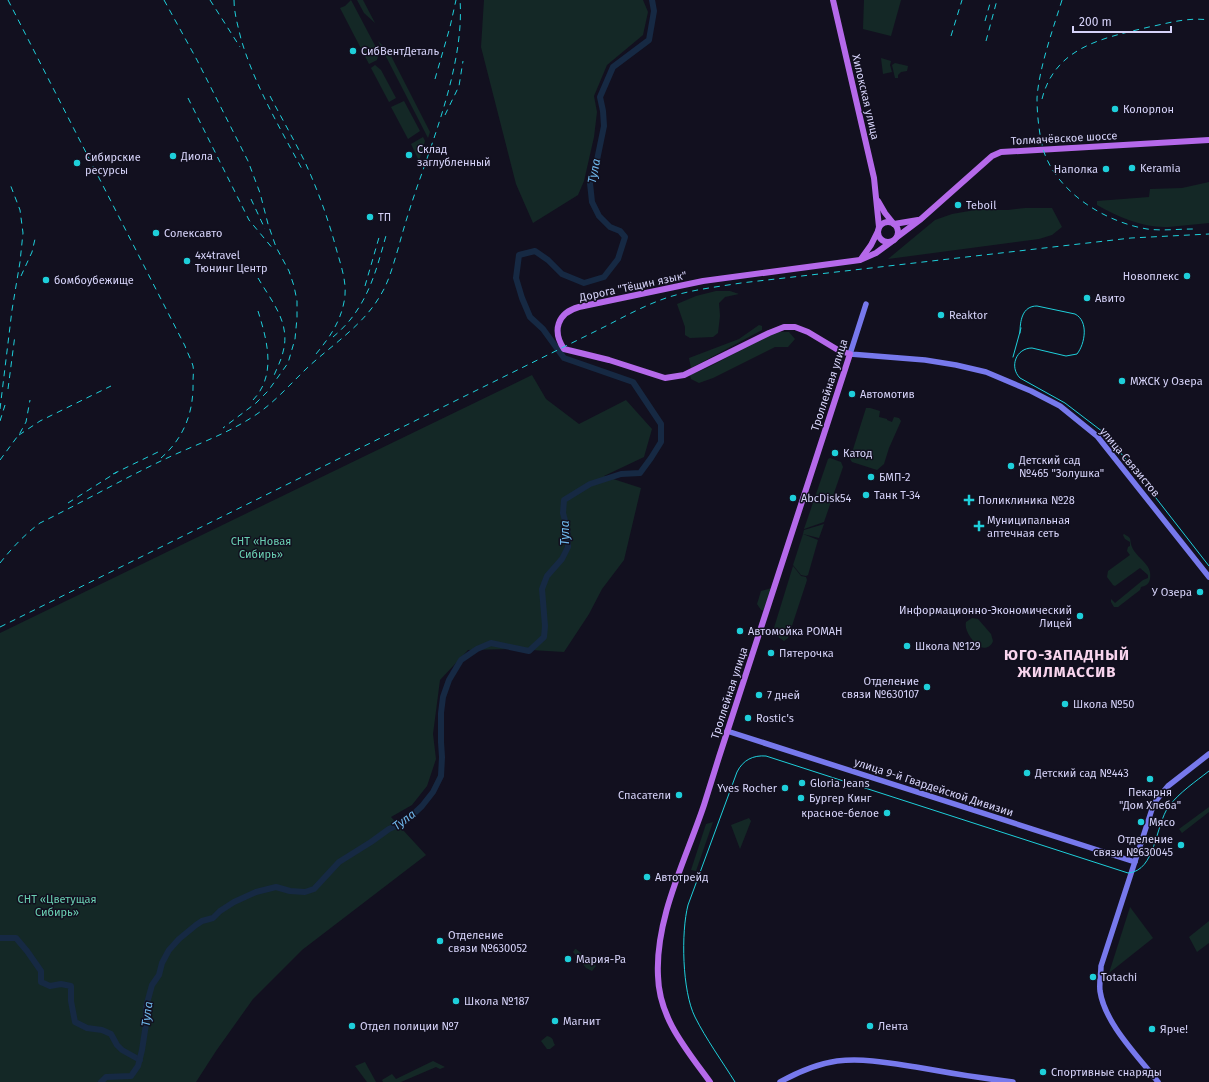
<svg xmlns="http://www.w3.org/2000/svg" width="1209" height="1082" font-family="'Fira Sans',sans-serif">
  <rect width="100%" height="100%" fill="#12101f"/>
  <g fill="#142826">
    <path d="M351,0l28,53 -2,7 -8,4 -29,-56 5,-2z"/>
    <path d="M357,0h6l12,23 -11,-10z"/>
    <path d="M484,0h159l5,12 -5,23 -36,30 -13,31 3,16 -3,25 -10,44 -6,14 -45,28 -17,-39 -35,-137z"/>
    <path d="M864,0h37l-10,36 -28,-7z"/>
    <path d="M378,41l11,11 41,80 -2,6z"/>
    <path d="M881,58l10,3 -1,4 2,7 -9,2z"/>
    <path d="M895,63l13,3 -1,5 -6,1 -3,3v3h-3l-3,-13z"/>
    <path d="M375,65l6,5 15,28 -7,4 -18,-34z"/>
    <path d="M404,101l16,30 -12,8 -17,-32z"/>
    <path d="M423,137l2,4 -6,20 -8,-17z"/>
    <path d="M1209,182v41c-13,1 -27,3 -41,4 -25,1 -50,-10 -71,-22v-4l52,-4 1,-8 32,-1z"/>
    <path d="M1025,208h27l10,19 -10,8 -13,4 -151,20 47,-39 17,-6 23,-4h33z"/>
    <path d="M716,291h14l9,3 -14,3 -6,6 1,13 -2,17 -5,4 -23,1 -5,-3v-8l-8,-23 19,-8z"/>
    <path d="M759,325l3,1v4l-71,38 -2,-10 50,-19z"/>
    <path d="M775,332h14l6,7 -7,8h-13l-62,31 -14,5 -8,-4 -1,-4 17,-7z"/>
    <path d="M532,375l14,24 33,25 47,-24 26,29 -8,28 -40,19 37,12 -17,72 -22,29 -13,25 -25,38 -49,-3 -47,1 -28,30 -7,54 3,25 -9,27 -15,19 -21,12 35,38 -124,95 -49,49 -37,52 -20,31h-196v-449z"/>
    <path d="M866,408h4l10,3 -1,6 8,2v1l5,2 2,-5 5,1 2,3 -12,27 -5,16 -7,6 -25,-8 -2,-3z"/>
    <path d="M830,458l11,4 2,5 -19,55 -20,7 24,-70z"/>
    <path d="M824,524l-5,14 -16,-4 1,-4z"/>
    <path d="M803,534l15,6 -10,35 -2,1 -5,-1 -8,-10z"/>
    <path d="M1124,534c9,5 5,5 8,13 5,12 21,17 18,32 -1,5 -4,7 -9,8l-1,3 -22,17h-4l-3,-5v-3l4,4 28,-23 5,-2v-3l-8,-7 -25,18 -2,-1 -6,-8 1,-6 22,-16 -3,-4 1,-4 2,-1v-4l-5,-3 -2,-4z"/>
    <path d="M793,566l8,10 5,1 1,3 -19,58 -4,3 -10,-7 -1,-3z"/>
    <path d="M772,588l-8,22h-3l-4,-6 4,-13z"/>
    <path d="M972,618l6,1 13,15 2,7c-2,6 -7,8 -13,6 -7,-5 -16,-16 -14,-25z"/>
    <path d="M1209,807v5l-27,21 -3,-4z"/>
    <path d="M749,818l2,3 -11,28 -9,-24z"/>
    <path d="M713,822l-17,49 -5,-1 15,-46z"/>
    <path d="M1130,907l23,31 -44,35z"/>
    <path d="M1209,921v22l-12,9 -8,-15z"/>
    <path d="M575,949h1l20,17 -4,5 -6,-3 -13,-16z"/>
    <path d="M547,1036c8,2 5,5 8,9l-5,4h-3l-6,-8z"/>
    <path d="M433,1061l12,6 -5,2 -4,-2 -35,15h-18l-1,-2 10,-6 4,5z"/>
    <path d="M365,1062l11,20h-9l-12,-16z"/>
  </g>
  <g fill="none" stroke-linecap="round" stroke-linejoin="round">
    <g stroke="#162943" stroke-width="6">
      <path d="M0,938h16l11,13 14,20v11l9,4 11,-2 10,2v15l4,21 12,6 15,2 9,4 6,11 5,5 18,10"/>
      <path d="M101,1082l5,-5 25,-1 7,-10 4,-16 4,-26v-17l6,-22 7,-10 3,-12 7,-13 10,-11 17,-14 6,-4 11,-3 7,-7 14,-9 22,-10 20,-5 14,4 15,1 9,-3 25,-27 32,-20 18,-13 16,-7 17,-16 11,-14 8,-16 1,-19 -1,-15v-29l2,-16 6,-17 12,-20 16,-11 14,-6 38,8 15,-14 1,-11 -3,-37 5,-13 15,-17 6,-12 -1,-19 -4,-15 1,-13 26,-16 31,-10 19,-1 11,-15 10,-16v-18l-28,-42 -69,-24 -21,-29 -13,-12 -8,-19 -6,-20 3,-23 16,-4 13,9 14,14 22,9 20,-6 14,-18 7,-22 -5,-6 -10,-4 -11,-11 -7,-14 -2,-19 7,-23 7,-34 -1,-15 -3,-14 13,-30 36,-27 5,-29 -2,-11"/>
    </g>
    <g stroke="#7779ec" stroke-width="5.5">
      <path d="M866,304l-16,50 75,6 31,5 30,7 45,19 29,15 37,30 112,141"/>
      <path d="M727,731l408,131"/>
      <path d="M780,1082c18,-10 36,-18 57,-21 27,-3 53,2 79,6 32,6 64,11 97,15"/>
      <path d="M1158,1082c-20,-26 -53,-58 -58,-91 -1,-8 1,-17 1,-25l53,-163 14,-17 41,-32"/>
    </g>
    <g stroke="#b569ea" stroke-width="6">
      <path d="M833,0l41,178 5,49"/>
      <path d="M878,201l7,12 8,10"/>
      <circle cx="888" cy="232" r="10"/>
      <path d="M894,224l24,-4"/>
      <path d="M897,237l24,-18 71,-63 9,-4 208,-12"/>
      <path d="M861,259l10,-14 7,-14"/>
      <path d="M710,1082c-24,-33 -51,-64 -52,-106 -3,-58 28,-117 46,-171 5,-16 10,-32 15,-48 43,-135 87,-269 131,-403l-12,-4 -30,-18 -13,-5h-11l-15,6 -85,42 -19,3 -56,-18 -45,-11c-12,-18 -7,-36 15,-42l124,-26 157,-21 16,-7 15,-11"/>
    </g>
    <g stroke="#1ecfda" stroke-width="1">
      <path d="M1020,333c0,-12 2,-27 17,-27l38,8c14,7 10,30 2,40l-11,2 -34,-8c-16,0 -23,19 -12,30l45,25 38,29 21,25 85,109"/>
      <path d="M1013,357l8,-29"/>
      <path d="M735,1082c-13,-21 -29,-43 -40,-65 -13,-26 -14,-85 -7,-112l49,-133c6,-12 16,-17 29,-16l362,117c28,-2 27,-48 41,-67 11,-14 26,-24 40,-35"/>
    </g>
    <g stroke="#1ecfda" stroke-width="1" stroke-dasharray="6 5" stroke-linecap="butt">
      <path d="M8,0l177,346c2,6 6,13 8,20 1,5 0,10 0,15 1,31 -9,57 -32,77"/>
      <path d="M164,0l33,60 51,101 12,32 8,31 8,23 13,24 5,15 3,15v17l-2,21 -7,24 -20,28 -12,12 -33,25"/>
      <path d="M210,0l30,47"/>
      <path d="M234,0c0,13 4,26 7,39 14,47 39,89 62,132"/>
      <path d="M1062,0c-9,29 -23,68 -25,98 0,16 2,35 6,51 13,43 62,73 104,80 15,2 31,0 46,0"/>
      <path d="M985,21l6,-21"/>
      <path d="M951,36l11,-36"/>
      <path d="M986,41l11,-41"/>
      <path d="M435,79l15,-52 6,-27"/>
      <path d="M270,96c11,21 23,42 34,64 13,28 24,58 32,88 5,18 12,36 8,54 -4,21 -15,36 -28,52"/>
      <path d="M188,98l61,122 25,30"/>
      <path d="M1042,99c13,-52 61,-61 107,-72 20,-4 39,-10 60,-7"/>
      <path d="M445,115l14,-29 4,-25"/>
      <path d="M251,199l14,30"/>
      <path d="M21,276l11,-24 3,-13"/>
      <path d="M258,278c14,24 33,45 25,74 -2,9 -7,18 -10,26"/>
      <path d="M365,286l15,-52"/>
      <path d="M333,337c6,-5 12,-11 17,-17 21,-26 28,-56 37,-88"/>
      <path d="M8,389l7,-54"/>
      <path d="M253,400c24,-25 14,-60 5,-89"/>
      <path d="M0,409l12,-99 8,-48 3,-29 -3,-23 -10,-26"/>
      <path d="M0,421l5,-16"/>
      <path d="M19,435l21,-14 71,-35"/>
      <path d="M0,460l20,-27 6,-11 4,-22"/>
      <path d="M113,474l45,-22"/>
      <path d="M68,503l49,-31"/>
      <path d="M0,563c12,-15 24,-28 40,-40 41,-20 81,-43 123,-63 31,-15 65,-26 94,-46 22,-15 39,-37 59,-54 22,-19 49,-38 64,-64 9,-14 13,-31 18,-47 7,-26 15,-51 24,-76 18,-52 42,-118 38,-173"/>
      <path d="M0,627l608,-302c19,-10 38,-20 58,-27 24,-8 50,-11 75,-15l390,-45 78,-4"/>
    </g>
  </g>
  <g fill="#1ecfda" stroke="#12101f" stroke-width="1.5">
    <circle cx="353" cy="51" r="4"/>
    <circle cx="1115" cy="109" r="4"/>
    <circle cx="409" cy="155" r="4"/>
    <circle cx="173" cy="156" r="4"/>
    <circle cx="77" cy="163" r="4"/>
    <circle cx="1132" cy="168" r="4"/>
    <circle cx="1106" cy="169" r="4"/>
    <circle cx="958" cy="205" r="4"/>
    <circle cx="370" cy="217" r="4"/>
    <circle cx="156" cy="233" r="4"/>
    <circle cx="187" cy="261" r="4"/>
    <circle cx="1187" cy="276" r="4"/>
    <circle cx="46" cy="280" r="4"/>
    <circle cx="1087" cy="298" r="4"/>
    <circle cx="941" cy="315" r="4"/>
    <circle cx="1122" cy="381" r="4"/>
    <circle cx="852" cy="394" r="4"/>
    <circle cx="835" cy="453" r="4"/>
    <circle cx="1011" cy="466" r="4"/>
    <circle cx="871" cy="477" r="4"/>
    <circle cx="866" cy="495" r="4"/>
    <circle cx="793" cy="498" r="4"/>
    <path d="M967 494h4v4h4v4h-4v4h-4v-4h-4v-4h4z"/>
    <path d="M977 520h4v4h4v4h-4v4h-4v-4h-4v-4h4z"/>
    <circle cx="1200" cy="592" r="4"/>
    <circle cx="1080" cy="616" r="4"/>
    <circle cx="740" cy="631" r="4"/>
    <circle cx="907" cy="646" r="4"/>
    <circle cx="771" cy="653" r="4"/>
    <circle cx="927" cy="687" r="4"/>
    <circle cx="759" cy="695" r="4"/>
    <circle cx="1065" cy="704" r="4"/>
    <circle cx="748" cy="718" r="4"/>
    <circle cx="1027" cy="773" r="4"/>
    <circle cx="1150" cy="779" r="4"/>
    <circle cx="802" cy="783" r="4"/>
    <circle cx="785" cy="788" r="4"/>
    <circle cx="679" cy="795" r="4"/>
    <circle cx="801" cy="798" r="4"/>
    <circle cx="887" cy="813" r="4"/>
    <circle cx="1141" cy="822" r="4"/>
    <circle cx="1181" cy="845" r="4"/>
    <circle cx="647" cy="877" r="4"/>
    <circle cx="440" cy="941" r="4"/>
    <circle cx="568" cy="959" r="4"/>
    <circle cx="1093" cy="977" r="4"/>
    <circle cx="456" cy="1001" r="4"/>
    <circle cx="555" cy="1021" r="4"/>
    <circle cx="352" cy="1026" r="4"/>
    <circle cx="870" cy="1026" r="4"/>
    <circle cx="1152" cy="1029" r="4"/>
    <circle cx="1043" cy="1072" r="4"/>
  </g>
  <g text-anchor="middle" stroke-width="3" stroke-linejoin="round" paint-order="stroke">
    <g font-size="11" fill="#d6d3f9" stroke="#12101f" text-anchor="start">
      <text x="361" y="55">СибВентДеталь</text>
      <text x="1123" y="113">Колорлон</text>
      <text x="417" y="153">Склад<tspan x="417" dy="13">заглубленный</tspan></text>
      <text x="181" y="160">Диола</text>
      <text x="85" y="161">Сибирские<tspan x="85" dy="13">ресурсы</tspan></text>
      <text x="1140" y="172">Keramia</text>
      <text x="1098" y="173" text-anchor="end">Наполка</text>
      <text x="966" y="209">Teboil</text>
      <text x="378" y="221">ТП</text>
      <text x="164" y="237">Солексавто</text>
      <text x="195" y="259">4x4travel<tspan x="195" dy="13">Тюнинг Центр</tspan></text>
      <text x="1179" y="280" text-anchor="end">Новоплекс</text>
      <text x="54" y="284">бомбоубежище</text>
      <text x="1095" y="302">Авито</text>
      <text x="949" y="319">Reaktor</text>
      <text x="1130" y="385">МЖСК у Озера</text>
      <text x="860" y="398">Автомотив</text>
      <text x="843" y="457">Катод</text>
      <text x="1019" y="464">Детский сад<tspan x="1019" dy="13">№465 "Золушка"</tspan></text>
      <text x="879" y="481">БМП-2</text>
      <text x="874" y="499">Танк Т-34</text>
      <text x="801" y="502">AbcDisk54</text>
      <text x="978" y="504">Поликлиника №28</text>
      <text x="987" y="524">Муниципальная<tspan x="987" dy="13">аптечная сеть</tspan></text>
      <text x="1192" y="596" text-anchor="end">У Озера</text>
      <text x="1072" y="614" text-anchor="end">Информационно-Экономический<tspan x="1072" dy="13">Лицей</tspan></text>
      <text x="748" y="635">Автомойка РОМАН</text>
      <text x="915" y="650">Школа №129</text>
      <text x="779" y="657">Пятерочка</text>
      <text x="919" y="685" text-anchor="end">Отделение<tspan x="919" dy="13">связи №630107</tspan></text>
      <text x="767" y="699">7 дней</text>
      <text x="1073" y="708">Школа №50</text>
      <text x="756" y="722">Rostic's</text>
      <text x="1035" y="777">Детский сад №443</text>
      <text x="810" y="787">Gloria Jeans</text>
      <text x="777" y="792" text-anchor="end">Yves Rocher</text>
      <text x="1150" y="796" text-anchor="middle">Пекарня<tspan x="1150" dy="13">"Дом Хлеба"</tspan></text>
      <text x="671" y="799" text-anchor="end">Спасатели</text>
      <text x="809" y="802">Бургер Кинг</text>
      <text x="879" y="817" text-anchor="end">красное-белое</text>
      <text x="1149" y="826">Мясо</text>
      <text x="1173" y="843" text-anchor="end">Отделение<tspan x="1173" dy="13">связи №630045</tspan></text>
      <text x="655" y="881">Автотрейд</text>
      <text x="448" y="939">Отделение<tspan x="448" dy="13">связи №630052</tspan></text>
      <text x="576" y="963">Мария-Ра</text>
      <text x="1101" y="981">Totachi</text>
      <text x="464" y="1005">Школа №187</text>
      <text x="563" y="1025">Магнит</text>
      <text x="360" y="1030">Отдел полиции №7</text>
      <text x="878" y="1030">Лента</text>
      <text x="1160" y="1033">Ярче!</text>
      <text x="1051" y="1076">Спортивные снаряды</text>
    </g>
    <g font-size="11" fill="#d6d3f9" stroke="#12101f">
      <text transform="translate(866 97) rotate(77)" y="4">Хилокская улица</text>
      <text transform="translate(1064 138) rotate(-3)" y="4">Толмачёвское шоссе</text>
      <text transform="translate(633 286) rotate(-12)" y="4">Дорога "Тёщин язык"</text>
      <text transform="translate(829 385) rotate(-72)" y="4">Троллейная улица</text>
      <text transform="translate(1130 462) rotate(50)" y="4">улица Связистов</text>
      <text transform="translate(729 693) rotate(-72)" y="4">Троллейная улица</text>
      <text transform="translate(934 787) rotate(18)" y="4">улица 9-й Гвардейской Дивизии</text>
    </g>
    <g font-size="11" fill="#6acfb2" stroke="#12101f">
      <text x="261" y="545">СНТ «Новая<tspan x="261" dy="13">Сибирь»</tspan></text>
      <text x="57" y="903">СНТ «Цветущая<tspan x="57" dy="13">Сибирь»</tspan></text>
    </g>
    <g font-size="12" font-style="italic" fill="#6fb7eb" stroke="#12101f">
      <text transform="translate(594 171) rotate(-79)" y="4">Тула</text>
      <text transform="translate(565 533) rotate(-90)" y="4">Тула</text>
      <text transform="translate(404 820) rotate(-37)" y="4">Тула</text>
      <text transform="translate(147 1014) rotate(-83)" y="4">Тула</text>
    </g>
    <g font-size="15" font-weight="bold" letter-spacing="1" fill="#f9d5ee" stroke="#12101f">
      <text x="1067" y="660">ЮГО-ЗАПАДНЫЙ<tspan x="1067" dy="17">ЖИЛМАССИВ</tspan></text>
    </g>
  </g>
  <path d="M1073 26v6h98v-6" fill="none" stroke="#d6d3f9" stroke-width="2"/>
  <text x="1079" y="26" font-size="12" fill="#d6d3f9" stroke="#12101f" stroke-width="3" paint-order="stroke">200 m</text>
</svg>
